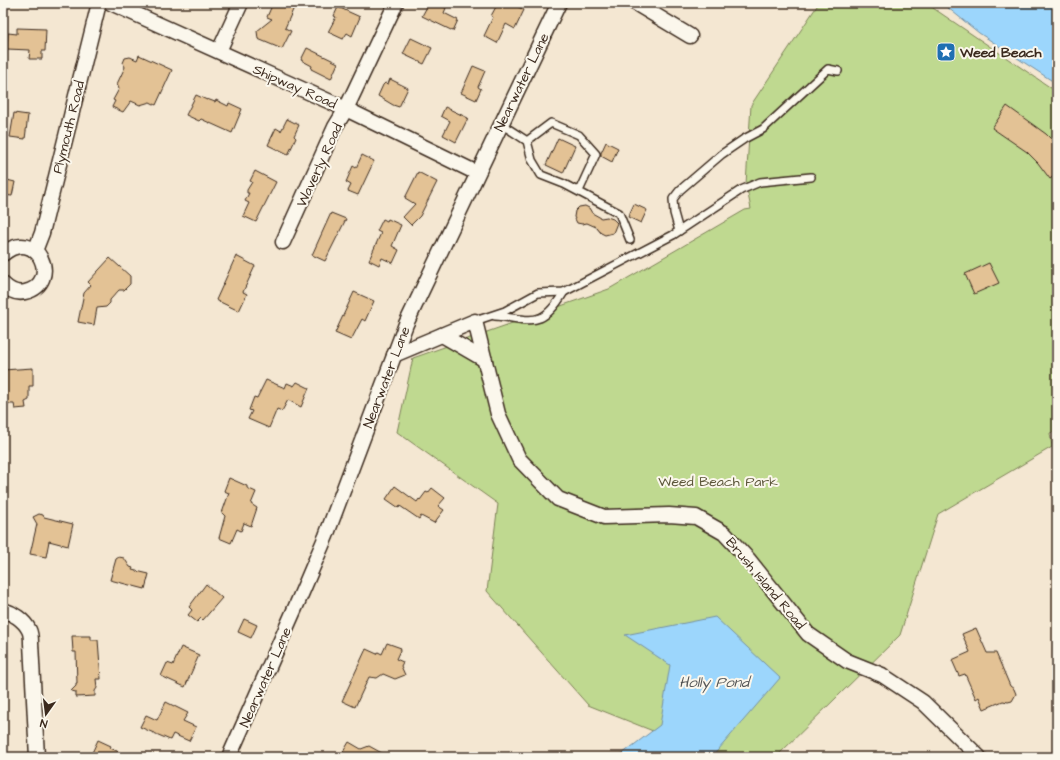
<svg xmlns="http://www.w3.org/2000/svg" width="1060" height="760" font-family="'Architects Daughter',sans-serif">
  <rect width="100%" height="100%" fill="#f4e7d2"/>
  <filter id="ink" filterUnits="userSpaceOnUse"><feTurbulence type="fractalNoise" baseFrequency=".025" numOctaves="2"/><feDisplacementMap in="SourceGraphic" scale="8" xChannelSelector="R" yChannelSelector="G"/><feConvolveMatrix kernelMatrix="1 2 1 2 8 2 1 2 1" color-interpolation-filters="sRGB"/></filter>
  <g filter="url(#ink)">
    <path fill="#bfd990" stroke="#7d8257" d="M819,3h109l5,5 124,84v339l-7,2 2,14 -114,67 -38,121 -124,122h-58l-130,-52 -101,-114 11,-87 -101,-72 16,-74 196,-69 136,-79 6,-1 -5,-25 5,-79z"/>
    <g fill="#9cd6fc" stroke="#7591a3">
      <path d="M942,3h115v81l-78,-51z"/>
      <path d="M715,617l65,61 -68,79h-94l42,-32 10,-60 -45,-30z"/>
    </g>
    <g fill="#e3c295" stroke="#3b2a1e">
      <path d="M273,3h23l-11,25 6,3 -9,18 -24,-10 -1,-8 15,-12 -5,-2z"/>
      <path d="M429,3h7l10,5 -2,5 14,7 -5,11 -31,-15z"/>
      <path d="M498,3h13l13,7 -9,19 -9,-5 -9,19 -13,-7 9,-19 -2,-1z"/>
      <path d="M338,7l22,10 -8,19 -5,-3 -4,6 -15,-7 8,-15 -2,-1z"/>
      <path d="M17,28l29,1 -1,22h-3v8h-13l1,-9 -23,-1 1,-16 9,1z"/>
      <path d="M411,38l21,10 -8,16 -21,-10z"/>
      <path d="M307,48l31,15 -7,16 -20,-10 1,-3 -11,-6z"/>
      <path d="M139,55l33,15 -16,35 -6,-3 -10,3 -9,-4 -8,11 -11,-5 3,-6 -2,-1 6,-11 -2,-5 8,-17 -2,-4 2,-5 5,-1 7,3z"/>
      <path d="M473,66l12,5 -7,16 3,2 -5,11 -15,-7z"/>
      <path d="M390,79l18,9 -9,19 -6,-2 -15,-9 5,-11 2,-2 3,1z"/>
      <path d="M196,95l11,5v-1l8,3 1,-2 12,6 1,-3 13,6 -10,24 -31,-14 -2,2 -13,-6z"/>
      <path d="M1007,106l39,28 11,11v29l-7,5 -12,-16 -11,-11 -35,-24z"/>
      <path d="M445,107l23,11 -12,24 -13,-7 7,-14 -9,-5z"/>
      <path d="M14,113l14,2 -3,24 -15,-2z"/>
      <path d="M287,119l12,6 -5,11 2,2 -8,17 -20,-10 8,-17 5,3z"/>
      <path d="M558,138l17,8 -12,27 -17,-8z"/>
      <path d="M606,142l12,6 -6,14 -11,-6v-3z"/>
      <path d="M362,155l12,6 -16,34 -10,-4 3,-6 -5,-3 7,-16 3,2z"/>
      <path d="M255,171l21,11 -20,40 -13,-6 6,-13 -4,-2 4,-8h-2v-3l5,-8 -2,-1z"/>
      <path d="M418,172l19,10 -17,34 -9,9 -8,-8 12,-13 -10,-6z"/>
      <path d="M3,179l12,3 -3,14 -9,-1z"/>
      <path d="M634,204l13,6 -6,13 -13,-6z"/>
      <path d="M585,206l4,2 3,5 9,5 6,-1 6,2 4,4 -4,10 -8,2 -4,-2 -5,-6 -9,-4 -5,1 -5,-1 -3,-6 1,-6 4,-4z"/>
      <path d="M331,213l15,6 -21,42 -13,-6z"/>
      <path d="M383,219l4,2 1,-2 13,6 -9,21 7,4 -6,13 -11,-5 -3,7 -10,-5 12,-27 -4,-2z"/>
      <path d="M236,256l19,10 -12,26 4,2 -8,17 -23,-11z"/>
      <path d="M110,258l20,18v8l-6,6h-5l-9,10v3l-4,4 -9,1 -3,17 -16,-3 6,-29 7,-8 -3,-3z"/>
      <path d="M989,263l10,20 -25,11 -9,-20z"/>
      <path d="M354,292l20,9 -9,20 -3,-2 -11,21 -16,-7z"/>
      <path d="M33,368v18h-4v14l-4,2 1,6 -11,1 -1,-5h-11v-34z"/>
      <path d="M266,380l19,8 2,-5 7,3 3,-4 12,6 -8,19 -13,-7 -6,11 -5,-2 -8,19 -21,-9 4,-8 -3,-1 5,-13 3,1z"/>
      <path d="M229,478l18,8v2l9,4 -5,12 6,4 -6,18 -7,-3 -3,8 -4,-2 -6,14 -12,-5 6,-22 -3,-3 7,-20 -5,-2z"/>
      <path d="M395,486l22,16 2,-3 1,1 6,-8 2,1 4,-5 13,10 -7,8 6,4 -10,13 -13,-7 -2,3 -19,-13 -1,2 -13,-9z"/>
      <path d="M39,514l4,1 1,2 29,7 -5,22 -19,-5 -3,16 -16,-3 7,-30 -4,-7z"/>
      <path d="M119,557l5,1 6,9 3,1 -1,2 17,4 -4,15 -35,-9 6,-21z"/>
      <path d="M206,584l16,14 -19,22 -2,-2 -4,4 -9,-7 4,-5 -3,-3z"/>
      <path d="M244,619l13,6 -6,13 -13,-6z"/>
      <path d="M976,628l11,25h9l14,33 4,3 2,5 -4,7 -4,1 -5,-1 -19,8 -5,-12 -3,2 -11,-25 -6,2 -7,-16 18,-8 -8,-18z"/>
      <path d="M72,636h19v4h7l3,39h-5l1,9 -2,3v5l-19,1v-5l-5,-1 5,-5v-3h1l-1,-31h-3z"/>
      <path d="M387,643l14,5 -5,11 7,3 -2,4 4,9 -10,4 -12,-5 -6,4 -8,-1 -14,30 -13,-6 24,-52 11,5 1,-2 4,2z"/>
      <path d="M181,647l18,8 -14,32 -24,-11 6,-13 6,2z"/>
      <path d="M166,702l22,11 -5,8 13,6 -7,14 -16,-7 -3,6 -30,-13 6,-12 11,5z"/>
      <path d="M98,740l13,6 -1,2 21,9h-41z"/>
      <path d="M349,742l12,7 8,-3 20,11h-49z"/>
    </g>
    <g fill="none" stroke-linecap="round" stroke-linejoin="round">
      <g stroke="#3b2a1e" stroke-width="10">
        <g id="service">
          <path d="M501,124l26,17 5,19 9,15 23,9 55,29 11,27"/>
          <path d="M527,141l24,-18 28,12 17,19 -17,37"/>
          <path d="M679,231l-5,-18 -1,-14 7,-9 42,-36 22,-15 19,-10 65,-60 10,2"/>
          <path d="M495,316c37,3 46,14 69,-24"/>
          <path d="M475,321l30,-10 33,-18 26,-1 109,-57 68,-45 19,-8 51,-5"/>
        </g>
      </g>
      <g stroke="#3b2a1e" stroke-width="17">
        <g id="minor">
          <path d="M111,3l235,106 131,64"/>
          <path d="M635,3l55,33"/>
          <path d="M219,51l22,-48"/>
          <path d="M283,242l52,-115 11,-18 50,-106"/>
          <path d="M35,251l7,-18 57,-230"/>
          <path d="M3,254c34,-29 60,29 22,38 -8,2 -16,-2 -22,-8"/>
          <path d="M442,335l43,25"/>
          <path d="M394,355l81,-34 23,93 21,45 39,40 46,18 65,-2 27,2 28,16 25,27 59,74 39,27 35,14 41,27 56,55"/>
          <path d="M3,610c10,3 21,10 26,20 2,4 2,9 2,13l6,114"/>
          <path d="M229,757l71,-160 26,-61 80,-212 153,-321"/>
        </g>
      </g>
      <use href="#service" stroke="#fbf7ec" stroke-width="7"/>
      <use href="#minor" stroke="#fbf7ec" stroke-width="14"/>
    </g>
  </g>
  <defs>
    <g id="sight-square" transform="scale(1)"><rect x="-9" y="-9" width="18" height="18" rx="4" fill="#1f6fb2" stroke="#fbf7ec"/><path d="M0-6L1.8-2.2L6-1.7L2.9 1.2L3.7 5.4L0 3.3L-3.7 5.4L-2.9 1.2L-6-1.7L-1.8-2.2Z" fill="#fff"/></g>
  </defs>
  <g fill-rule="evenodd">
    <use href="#sight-square" x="946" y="52"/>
  </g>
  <g text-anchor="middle" stroke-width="4" stroke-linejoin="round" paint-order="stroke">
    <g font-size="14" font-weight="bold" fill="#3b2a1e" stroke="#fbf7ec" text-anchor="start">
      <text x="960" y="57">Weed Beach</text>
    </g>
    <g font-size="14" fill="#3b2a1e" stroke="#fbf7ec">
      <text transform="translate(521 82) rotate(-64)" y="5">Nearwater Lane</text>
      <text transform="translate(295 86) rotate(24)" y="5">Shipway Road</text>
      <text transform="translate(68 127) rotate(-76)" y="5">Plymouth Road</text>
      <text transform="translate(319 165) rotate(-65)" y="5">Waverly Road</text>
      <text transform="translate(386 377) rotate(-69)" y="5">Nearwater Lane</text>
      <text transform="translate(766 583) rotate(50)" y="5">Brush Island Road</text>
      <text transform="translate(265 677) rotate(-66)" y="5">Nearwater Lane</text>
    </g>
    <g font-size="14" fill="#5c563a" stroke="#fbf7ec">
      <text x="718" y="486">Weed Beach Park</text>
    </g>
    <g font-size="15" font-style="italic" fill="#535556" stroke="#fbf7ec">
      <text x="714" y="687">Holly Pond</text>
    </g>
  </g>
  <rect width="1060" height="760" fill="none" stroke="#fbf7ec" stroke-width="16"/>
  <rect x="8" y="8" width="1044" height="744" fill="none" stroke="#3b2a1e" stroke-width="1.5" filter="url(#ink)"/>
  <g transform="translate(46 714) rotate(194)" stroke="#fbf7ec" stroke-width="3" paint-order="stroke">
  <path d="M0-3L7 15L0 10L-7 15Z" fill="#3b2a1e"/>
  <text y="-6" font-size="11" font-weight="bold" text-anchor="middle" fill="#3b2a1e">N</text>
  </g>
</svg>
